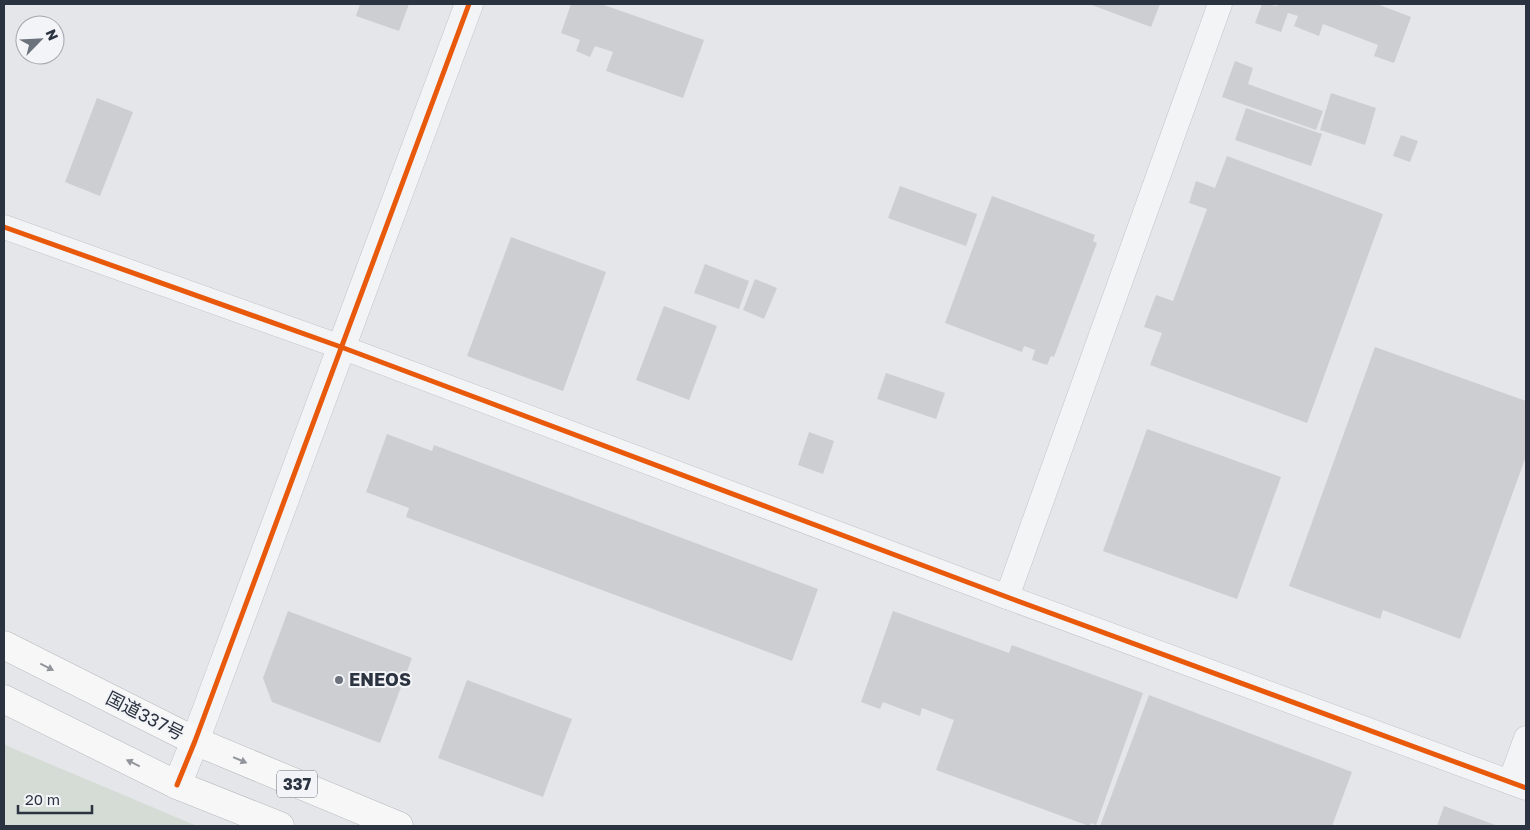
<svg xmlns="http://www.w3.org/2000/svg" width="1530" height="830" font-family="'Golos Text','Noto Sans JP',sans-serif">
  <rect width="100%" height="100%" fill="#e4e6e9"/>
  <path fill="#d5dcd5" d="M4,744l8,4 185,78h-193z"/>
  <g fill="#cdced1">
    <path d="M360,4h49l-10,27 -43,-15z"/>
    <path d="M571,4h30l103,36 -21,58 -77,-27 7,-19 -18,-6 -5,11 -14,-6 4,-11 -19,-7z"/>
    <path d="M1089,4h71l-9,23z"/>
    <path d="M1262,4l15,2 1,-2h99l34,13 -17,46 -20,-7 4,-11 -55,-21 -4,12 -25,-10 4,-10 -10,-3 -7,19 -26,-9z"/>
    <path d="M1235,61l18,7 -5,16 75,27 -7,19 -94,-33z"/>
    <path d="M1331,93l45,15 -11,37 -45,-15z"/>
    <path d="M97,98l36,14 -33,84 -35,-14z"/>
    <path d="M1246,108l76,26 -11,32 -76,-26z"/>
    <path d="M1401,135l17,6 -8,21 -17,-6z"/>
    <path d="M1227,156l156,58 -76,209 -157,-58 12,-32 -18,-6 12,-32 17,6 34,-92 -18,-6 7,-22 19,7z"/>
    <path d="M900,186l77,28 -11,32 -78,-28z"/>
    <path d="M992,196l103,39 -2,6 4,2 -43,114 -3,-1 -4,9 -15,-5 3,-10 -11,-4 -2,6 -77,-29z"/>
    <path d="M511,237l95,35 -43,119 -96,-35z"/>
    <path d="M705,264l44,17 -10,28 -45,-16z"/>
    <path d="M755,279l22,9 -13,31 -21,-9z"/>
    <path d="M664,306l53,20 -28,74 -53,-20z"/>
    <path d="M1375,347l151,54v55l-66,183 -77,-29 -3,9 -91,-33z"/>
    <path d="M886,373l59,20 -9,26 -59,-20z"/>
    <path d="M1147,429l134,48 -44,122 -134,-48z"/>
    <path d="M809,432l25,9 -11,33 -25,-9z"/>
    <path d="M387,434l45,17 2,-6 384,144 -26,72 -386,-144 3,-9 -43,-16z"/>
    <path d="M288,611l124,47 -32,85 -108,-41 -9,-24z"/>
    <path d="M893,611l116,42 3,-8 131,48 -47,132 -5,-2 -2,3 -153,-56 18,-50 -32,-12 -2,8 -37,-14 -3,7 -19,-7z"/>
    <path d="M467,680l105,39 -29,78 -105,-39z"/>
    <path d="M1149,695l203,77 -20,54h-232z"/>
    <path d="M1444,806l54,20h-61z"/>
  </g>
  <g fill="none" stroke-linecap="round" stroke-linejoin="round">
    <g stroke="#c2c4c7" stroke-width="25">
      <g id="minor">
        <path d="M4,227l337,120 666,250 519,191"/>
        <path d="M1007,597l213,-593"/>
        <path d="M1510,782l16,-44"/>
      </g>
    </g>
    <g stroke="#c2c4c7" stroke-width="29">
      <path id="tertiary" d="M177,785l18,-44 274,-737"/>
    </g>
    <g stroke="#b7b9bd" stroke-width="29">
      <g id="trunk">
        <path d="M4,645l191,96 204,85"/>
        <path d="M4,699l173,86 103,41"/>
      </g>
    </g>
    <use href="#minor" stroke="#f3f4f5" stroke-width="24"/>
    <use href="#tertiary" stroke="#f3f4f5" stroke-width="28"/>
    <use href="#trunk" stroke="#f7f7f7" stroke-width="28"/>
    <g stroke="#f2f4f7" stroke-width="8">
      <g id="cycleway">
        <path d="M4,227l337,120 666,250 519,191"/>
        <path d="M177,785l18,-44 274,-737"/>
      </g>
    </g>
    <use href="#cycleway" stroke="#e8590c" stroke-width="5"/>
  </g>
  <defs><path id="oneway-solid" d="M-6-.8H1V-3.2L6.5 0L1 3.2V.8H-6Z" transform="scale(1.25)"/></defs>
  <g fill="#92959c">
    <use href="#oneway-solid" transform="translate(47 667) rotate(27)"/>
    <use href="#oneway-solid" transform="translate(240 760) rotate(23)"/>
    <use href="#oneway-solid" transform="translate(133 763) rotate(-154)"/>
  </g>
  <circle fill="#6c727b" stroke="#f2f4f7" stroke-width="2" cx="339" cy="680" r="5"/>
  <g text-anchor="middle" stroke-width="4" stroke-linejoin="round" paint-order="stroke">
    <rect fill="#f2f4f7" stroke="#676d77" stroke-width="1" x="277" y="770.5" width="40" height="27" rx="4"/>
    <g font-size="16" font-weight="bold" fill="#2c3340">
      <text x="297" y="790">337</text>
    </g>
    <g font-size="18" font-weight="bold" fill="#2c3340" stroke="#f2f4f7" text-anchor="start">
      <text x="349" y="686">ENEOS</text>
    </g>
    <g font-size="18" fill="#2c3340" stroke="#f2f4f7">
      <text transform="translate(145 716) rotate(27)" y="6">国道337号</text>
    </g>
  </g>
  <rect width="1530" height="830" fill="none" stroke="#2c3340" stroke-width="10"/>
  <g transform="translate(40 40) rotate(66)"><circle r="24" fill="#f2f4f7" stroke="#a3a7ae"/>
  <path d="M0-4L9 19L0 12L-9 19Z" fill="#6c727b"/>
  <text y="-8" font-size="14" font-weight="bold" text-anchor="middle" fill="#2c3340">N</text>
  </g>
  <path d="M18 805v8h74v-8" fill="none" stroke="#2c3340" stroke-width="2.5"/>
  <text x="25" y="805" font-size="15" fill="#2c3340" stroke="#f2f4f7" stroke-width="4" paint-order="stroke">20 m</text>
</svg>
